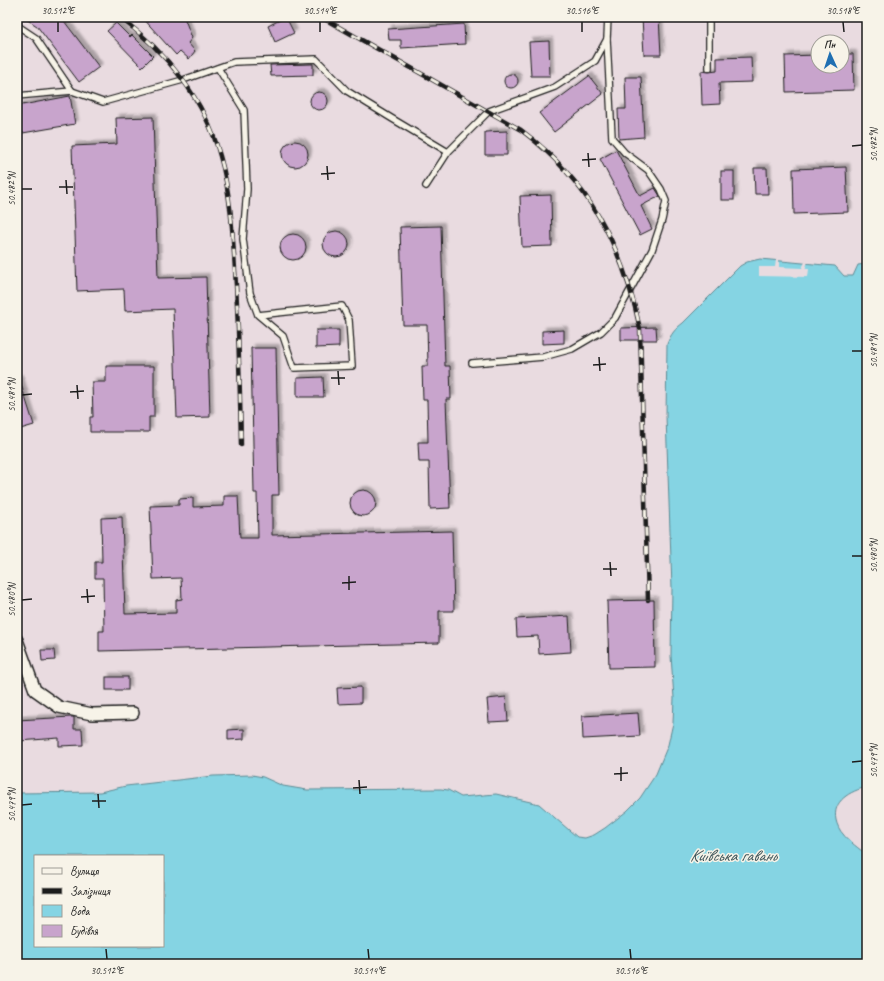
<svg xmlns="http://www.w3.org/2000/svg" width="884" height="981" font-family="Caveat,sans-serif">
  <defs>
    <filter id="shadow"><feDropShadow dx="3.5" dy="-3.5" stdDeviation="1" flood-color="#0004"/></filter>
  </defs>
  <rect width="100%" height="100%" fill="#e9dbe0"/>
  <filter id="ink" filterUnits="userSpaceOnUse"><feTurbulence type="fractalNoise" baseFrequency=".025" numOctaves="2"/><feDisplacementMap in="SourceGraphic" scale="8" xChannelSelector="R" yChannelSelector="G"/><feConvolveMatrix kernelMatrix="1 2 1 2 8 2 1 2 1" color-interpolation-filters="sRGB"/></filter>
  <g filter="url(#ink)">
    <path fill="#85d4e3" stroke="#5b8a93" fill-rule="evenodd" d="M760,259l75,7 9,10h9l5,-11 9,-1v523c-17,4 -35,14 -31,33 1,5 4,11 7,14 4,6 18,16 24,21v109h-850v-171l83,-1 26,-6 87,-10 39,-1 11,2 20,9 24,4 134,-1 7,1 13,7 35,-3 43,10 38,33 8,1 9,-3 11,-7 22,-17 13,-13 16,-24 12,-29 5,-22 1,-25 -3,-42 1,-68 -6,-172 1,-72c4,-10 8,-15 16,-21l57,-57 7,-4zM35,856h128v90h-128z"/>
    <path fill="#e9dbe0" d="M776,260h3v7l23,1 3,-6h3l-3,7h4l-1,8 -49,-1v-9h16z"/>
    <g fill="#c8a4cc" stroke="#1c1c1c" filter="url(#shadow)">
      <path d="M23,17h38l38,50 -20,15 -42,-56z"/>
      <path d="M142,17h42l8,21 -4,5 7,8 -6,8 -9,-8 -4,4z"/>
      <path d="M286,17l8,16 -19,9 -7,-16z"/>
      <path d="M642,17h17l2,38h-17z"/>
      <path d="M116,23l14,14 2,-2 21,21 -11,11 -35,-36z"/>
      <path d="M464,24l1,20 -64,4v-8h-12l-1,-11z"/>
      <path d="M549,41l1,35h-19l-2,-34z"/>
      <path d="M842,54h11l1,36 -68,2 -1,-36 33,-1v11h24z"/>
      <path d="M751,57l1,25 -33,1 1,21 -18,1 -1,-34 8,1 8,-1v-13z"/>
      <path d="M313,64v11l-42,1 -1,-11z"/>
      <circle cx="511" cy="81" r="7"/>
      <path d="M589,76l14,18 -49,38 -15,-19z"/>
      <path d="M625,77h16l3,60 -25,2 -1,-30h8z"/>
      <circle cx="319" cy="101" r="9"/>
      <path d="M70,96l5,28 -58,10v-28z"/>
      <path d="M153,117l5,161 48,-1 4,140 -33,1 -4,-109 -48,2 -1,-22 -47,2 -5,-145 45,-2 -1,-26z"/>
      <path d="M507,131v24h-22v-23z"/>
      <circle cx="295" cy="154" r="13"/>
      <path d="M616,150l24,46 15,-8 5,8 -19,10 11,23 -12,6 -40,-76z"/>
      <path d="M846,167l2,45 -54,2 -1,-45z"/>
      <path d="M754,168h13l1,26h-13z"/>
      <rect x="721" y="171" width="13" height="29"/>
      <path d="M551,195l1,51 -30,1 -2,-51z"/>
      <path d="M441,226l4,140h5l1,33h-5l4,109 -20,1 -1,-47h-10l-1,-20h10l-1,-42h-4l-1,-34h6l-1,-41h-24l-3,-98z"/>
      <circle cx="336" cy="244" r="13"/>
      <circle cx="293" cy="247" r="13"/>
      <path d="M656,327l1,13h-36v-12z"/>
      <path d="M316,330h23v17l-23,1z"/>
      <path d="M564,330v13l-22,1v-13z"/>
      <path d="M251,348h25l3,147h-7v40l180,-4 2,80h-15v32l-340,8v-20h5l-1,-53h-8v-16h7l-1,-44 21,-1 3,97 51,-1v-13l6,-1 -1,-21 -28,1 -3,-73 29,-1v-6l14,-1v9l31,-1v-10h14l2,42h18l-1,-45h-3z"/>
      <path d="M106,366h48v51h-5v15h-59v-15h3l-1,-35h14z"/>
      <path d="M323,377l1,20h-27v-19z"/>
      <path d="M19,378l15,47 -17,5v-51z"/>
      <circle cx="363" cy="503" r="13"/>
      <path d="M654,600l1,67 -46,1 -2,-67z"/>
      <path d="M569,616l2,36 -32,2 -1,-18 -21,1 -1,-18z"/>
      <path d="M41,650h13l1,10 -13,1z"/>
      <rect x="106" y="677" width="22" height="13"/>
      <path d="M361,687v16l-23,1 -1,-16z"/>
      <path d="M506,697l2,24 -19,1 -2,-23z"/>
      <path d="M638,713l2,23 -57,3 -1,-23z"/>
      <path d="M71,717h3v12h8l1,16 -24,1v-8l-40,3 -2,-21z"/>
      <path d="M244,729v10l-16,1v-10z"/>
    </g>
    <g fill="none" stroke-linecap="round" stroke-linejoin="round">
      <g stroke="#1c1c1c" stroke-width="8">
        <g id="service">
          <path d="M709,17v51"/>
          <path d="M18,26l18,12 36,53"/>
          <path d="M218,68l26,42 3,79 -4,50 7,54 8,22 84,-9 7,14 3,46 -58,2 -11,-32 -25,-21"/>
          <path d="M17,96l55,-5 31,11 80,-22 51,-18 82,-3 31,32 44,27 57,34"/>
          <path d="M426,186l22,-34 41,-41 66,-24 40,-26 12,-22 1,-22"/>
          <path d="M472,363l71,-6 29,-8 29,-17 14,-14 37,-68 10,-30 4,-19 -5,-12 -13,-19 -23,-17 -13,-15 -5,-99"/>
        </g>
      </g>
      <g stroke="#1c1c1c" stroke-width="14">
        <path id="minor" d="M17,640l18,50 24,17 33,7 41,-1"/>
      </g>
      <use href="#service" stroke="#f7f3e8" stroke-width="5.5"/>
      <use href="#minor" stroke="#f7f3e8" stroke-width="11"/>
      <g stroke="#1c1c1c" stroke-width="4.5">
        <g id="rail">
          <path d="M119,17c47,34 86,83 101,139 12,42 13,86 16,129 3,53 4,107 5,160"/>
          <path d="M321,17l200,113c68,51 102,117 119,199l8,271"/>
        </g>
      </g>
      <use href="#rail" stroke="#f7f3e8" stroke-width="3" stroke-dasharray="9" stroke-linecap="butt"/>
    </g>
  </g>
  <path fill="none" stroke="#1c1c1c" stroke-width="1.5" d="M58,22v10M320,22v10M582,22v10M843,22l1,10M852,146l10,-1M588,153l1,14M582,160l14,-1M327,166l1,14M321,174l14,-1M66,180l1,14M59,187h14M22,189h10M852,351h10M599,357l1,14M593,365l13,-1M338,371l1,14M331,378h14M77,385l1,14M70,392l14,-1M22,395l10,-1M852,556h10M610,562l1,14M603,569h14M349,576v14M342,583l14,-1M87,589l1,14M81,597l14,-1M22,600l10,-1M852,762l10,-1M621,767v14M614,774l14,-1M359,780l1,14M353,788l14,-1M98,794l1,14M92,801h14M22,805l10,-1M106,949l1,10M368,949l1,10M630,949l1,10"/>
  <g text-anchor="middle" stroke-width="3" stroke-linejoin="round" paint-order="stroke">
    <g font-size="17" font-style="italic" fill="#3c5358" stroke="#f7f3e8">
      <text x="733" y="861">Київська гавань</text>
    </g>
  </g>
  <rect width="884" height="981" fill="none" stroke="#f7f3e8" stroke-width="44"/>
  <rect x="34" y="855" width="130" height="92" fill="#f7f3e8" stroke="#9f9d96"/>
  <rect x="42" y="868" width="20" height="6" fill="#f7f3e8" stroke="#9f9d96"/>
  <text x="70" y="875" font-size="12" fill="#1c1c1c">Вулиця</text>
  <rect x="42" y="888" width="20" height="6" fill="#1c1c1c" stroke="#9f9d96"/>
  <text x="70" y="895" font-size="12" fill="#1c1c1c">Залізниця</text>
  <rect x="42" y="905" width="20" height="12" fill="#85d4e3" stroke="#9f9d96"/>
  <text x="70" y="915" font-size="12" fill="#1c1c1c">Вода</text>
  <rect x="42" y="925" width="20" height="12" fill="#c8a4cc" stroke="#9f9d96"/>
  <text x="70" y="935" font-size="12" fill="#1c1c1c">Будівля</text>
  <g transform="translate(830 54) rotate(357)"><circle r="19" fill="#f7f3e8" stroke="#9f9d96"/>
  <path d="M0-3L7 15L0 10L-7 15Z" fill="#1f6fb2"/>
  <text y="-6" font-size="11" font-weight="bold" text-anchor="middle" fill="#1c1c1c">Пн</text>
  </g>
  <rect x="22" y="22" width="840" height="937" fill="none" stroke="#1c1c1c" stroke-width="1.5"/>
  <g font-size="10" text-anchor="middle" fill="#1c1c1c">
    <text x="58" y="14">30.512°E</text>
    <text x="320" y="14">30.514°E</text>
    <text x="582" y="14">30.516°E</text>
    <text x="843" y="14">30.518°E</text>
    <text transform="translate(873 145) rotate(-90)" y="4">50.482°N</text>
    <text transform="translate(11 189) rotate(-90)" y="4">50.482°N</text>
    <text transform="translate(873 351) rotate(-90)" y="4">50.481°N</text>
    <text transform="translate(11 395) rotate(-90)" y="4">50.481°N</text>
    <text transform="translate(873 556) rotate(-90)" y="4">50.480°N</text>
    <text transform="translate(11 600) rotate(-90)" y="4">50.480°N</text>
    <text transform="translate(873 761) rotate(-90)" y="4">50.479°N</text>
    <text transform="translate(11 805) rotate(-90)" y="4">50.479°N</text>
    <text x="107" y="974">30.512°E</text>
    <text x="369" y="974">30.514°E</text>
    <text x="631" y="974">30.516°E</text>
  </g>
</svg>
